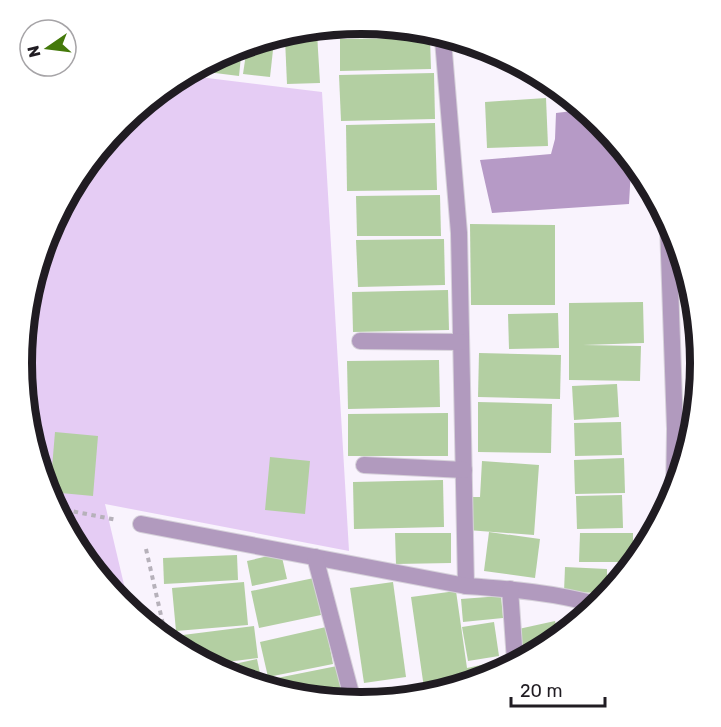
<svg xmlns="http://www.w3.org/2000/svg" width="721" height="727" font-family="Rubik,sans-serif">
  <rect width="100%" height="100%" fill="#f9f3fd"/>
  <path fill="#e5ccf4" d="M191,76l131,16 27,459 -244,-47 25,106 -10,-7 -73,-110 -26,-130 26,-130 74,-110z"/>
  <path fill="#b69ac6" d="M581,110l20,14 30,45 -2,35 -137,9 -12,-53 71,-6 4,-15 1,-26z"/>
  <g fill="#b3cfa2">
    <path d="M361,24l48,10 -50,4 -1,-13z"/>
    <path d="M317,33l3,50 -33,1 -2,-45z"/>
    <path d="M430,38l1,31 -91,2v-32z"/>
    <path d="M274,41l-4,36 -27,-3 4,-27z"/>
    <path d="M242,47l-3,29 -40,-5 32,-21z"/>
    <path d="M434,73l1,46 -94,2 -2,-46z"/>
    <path d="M546,98l2,48 -61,2 -2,-46z"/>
    <path d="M435,123l2,67 -90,1 -1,-66z"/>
    <path d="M440,195l1,41h-84l-1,-40z"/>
    <path d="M470,224l85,1v80h-84z"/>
    <path d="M444,239l1,46 -87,2 -2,-47z"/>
    <path d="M448,290l1,40 -96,2 -1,-40z"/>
    <path d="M643,302l1,41 -61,2 58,1 -1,35 -71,-1v-77z"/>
    <path d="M558,313l1,35 -50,1 -1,-35z"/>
    <path d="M689,315h1l7,36h-9z"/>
    <path d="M479,353l82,2 -1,44 -82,-2z"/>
    <path d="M691,353l7,1 2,10 -6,29h-5z"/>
    <path d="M439,360l1,47 -92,2 -1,-48z"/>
    <path d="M617,384l2,33 -45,3 -2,-34z"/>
    <path d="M478,402l74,2 -1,49 -73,-1z"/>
    <path d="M448,413v43h-100v-42z"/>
    <path d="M621,422l1,33 -47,1 -1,-33z"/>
    <path d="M55,432l43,4 -5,60 -43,-4z"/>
    <path d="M270,457l40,4 -5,53 -40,-4z"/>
    <path d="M624,458l1,35 -50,1 -1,-34z"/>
    <path d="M482,461l57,4 -5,70 -67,-5 2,-33h11z"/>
    <path d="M443,480l1,47 -90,2 -1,-47z"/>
    <path d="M622,495l1,33 -46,1 -1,-33z"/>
    <path d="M489,532l51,7 -5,39 -51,-7z"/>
    <path d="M395,533h56v30l-55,1z"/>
    <path d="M580,533h53v21l-5,8h-49z"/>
    <path d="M281,553l6,26 -35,7 -5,-25z"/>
    <path d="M237,555l1,25 -74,4 -1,-26z"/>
    <path d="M565,567l42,2v24l-43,-1z"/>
    <path d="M314,578l7,37 -62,13 -8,-37z"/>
    <path d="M244,582l4,43 -72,6 -4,-43z"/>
    <path d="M393,582l13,95 -42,6 -14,-95z"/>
    <path d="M456,591l11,77 37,-8 1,7 -15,10 -66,11 -13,-91z"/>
    <path d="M501,596l2,22 -40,4 -2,-23z"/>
    <path d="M582,616l-21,14 -2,-9z"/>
    <path d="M555,621l3,11 -38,25 -6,-27z"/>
    <path d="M494,622l5,34 -31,5 -6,-34z"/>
    <path d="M254,626l4,32 -47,6 -35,-23 -1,-5z"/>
    <path d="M326,627l7,37 -65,13 -8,-35z"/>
    <path d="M257,659l5,24 -32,-6 -14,-9z"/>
    <path d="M337,666l7,34 -76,-15 -1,-5z"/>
  </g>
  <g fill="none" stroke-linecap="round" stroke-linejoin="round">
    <g stroke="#d6d1da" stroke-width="18">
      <g id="minor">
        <path d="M443,40l16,193 7,353"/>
        <path d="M360,341l101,1"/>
        <path d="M364,465l100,5"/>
        <path d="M141,524l325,62c45,3 90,7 133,19"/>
        <path d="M315,557l38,144"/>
        <path d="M510,589l5,72"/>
      </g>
    </g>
    <g stroke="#d6d1da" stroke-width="18">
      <path id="tertiary" d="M668,225l7,204 -1,65"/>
    </g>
    <g stroke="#b6b1ba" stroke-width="4" stroke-dasharray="4.5 4.5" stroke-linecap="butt">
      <path d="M56,508l61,12"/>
      <path d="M146,549l19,84"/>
    </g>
    <use href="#minor" stroke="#b19abe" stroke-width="16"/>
    <use href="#tertiary" stroke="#b19abe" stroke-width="16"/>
  </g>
  <path d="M0 0H721V727H0ZM32 363a329 329 0 1 1 658 0a329 329 0 1 1-658 0Z" fill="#fff" fill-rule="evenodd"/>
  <path fill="none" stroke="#201c22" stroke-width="8" d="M32 363a329 329 0 1 1 658 0a329 329 0 1 1-658 0Z"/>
  <g transform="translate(48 48) rotate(256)"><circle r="28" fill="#ffffff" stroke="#a6a4a7" stroke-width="1.5"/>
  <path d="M0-4.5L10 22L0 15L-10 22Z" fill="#44790a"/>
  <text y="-9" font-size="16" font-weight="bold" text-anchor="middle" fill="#201c22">N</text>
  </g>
  <path d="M511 697v9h94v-9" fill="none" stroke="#201c22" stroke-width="3"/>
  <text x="520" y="697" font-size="18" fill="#201c22" stroke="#ffffff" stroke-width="4.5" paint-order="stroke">20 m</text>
</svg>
